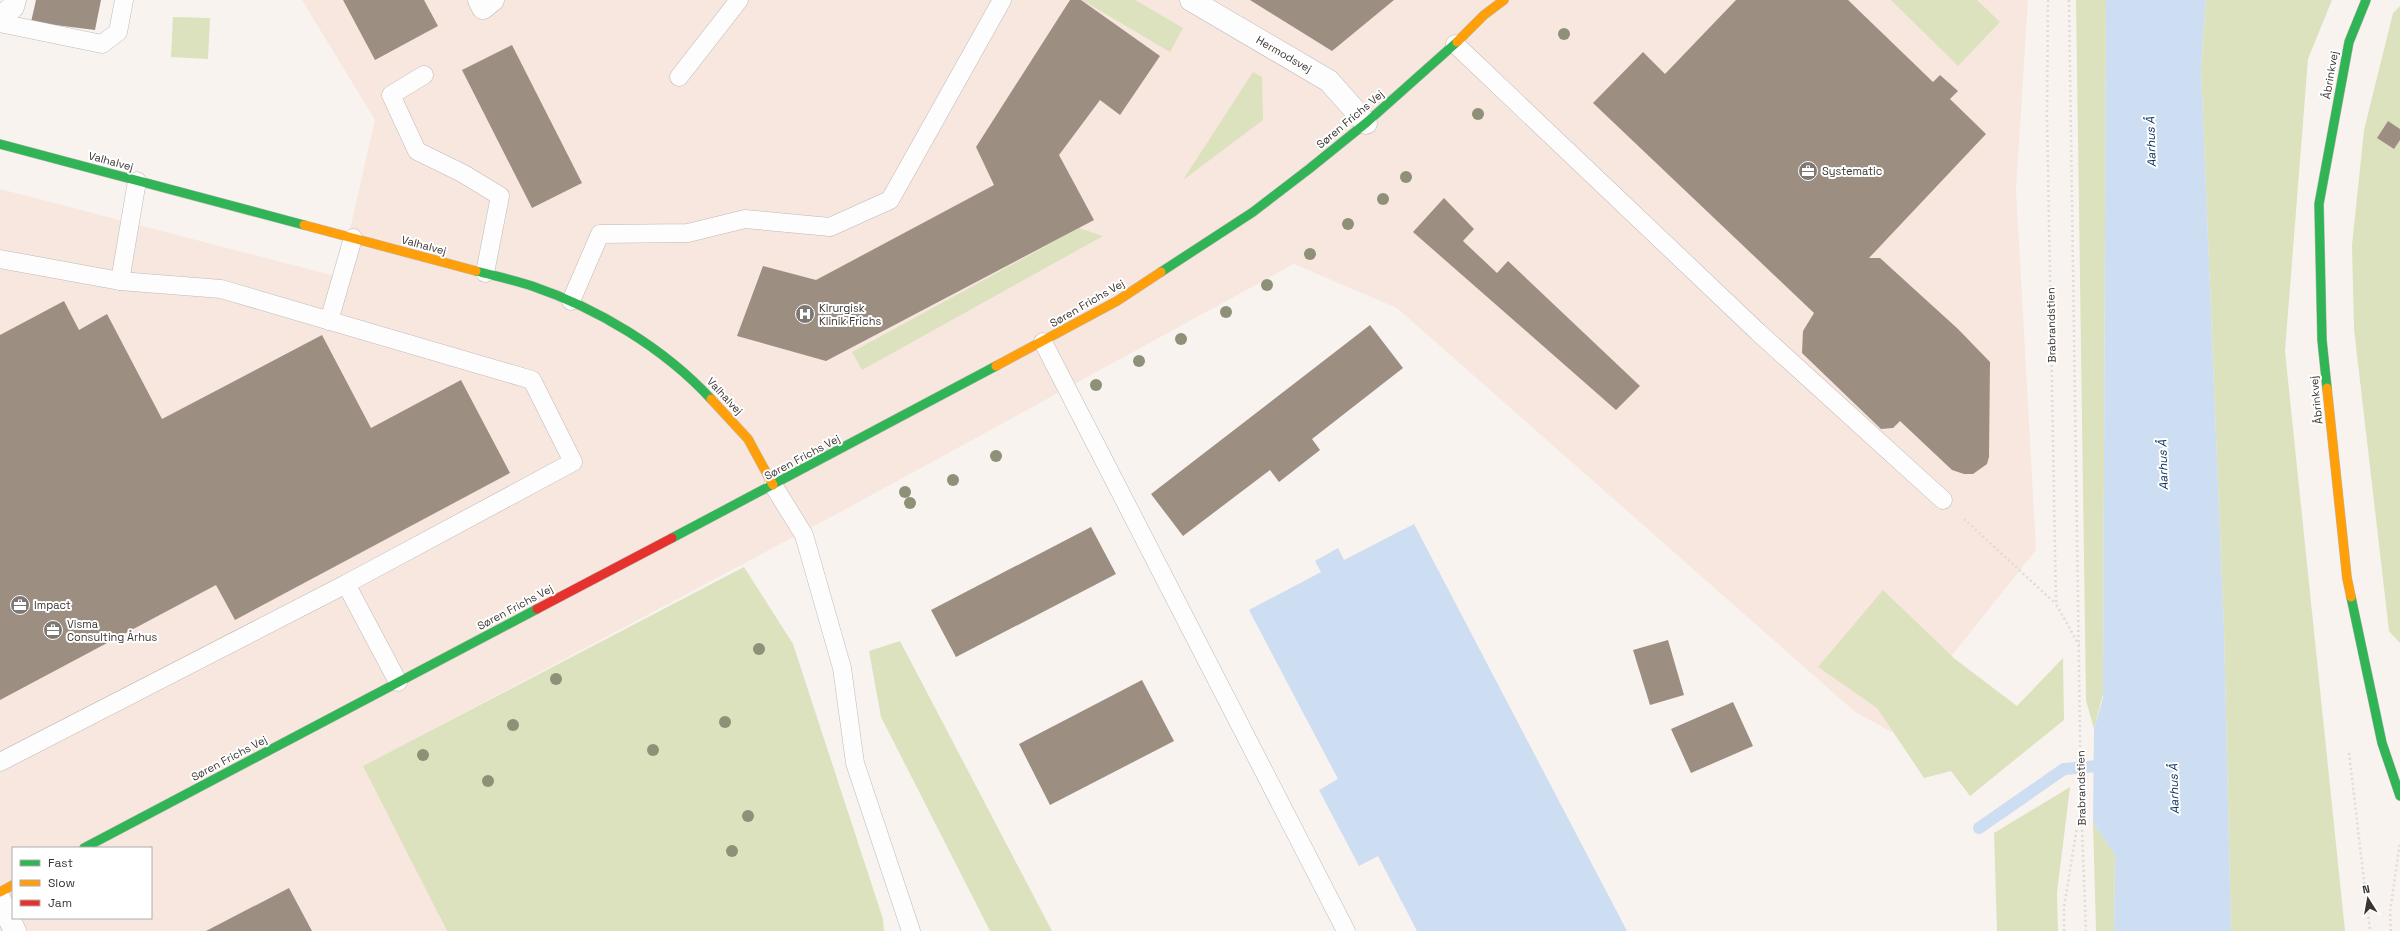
<svg xmlns="http://www.w3.org/2000/svg" width="2400" height="931" font-family="'Space Grotesk',sans-serif">
  <rect width="100%" height="100%" fill="#f9f3ef"/>
  <path fill="#f7e7df" fill-rule="evenodd" d="M302,0h1726l-12,190 20,360 -145,182 -37,-21 -457,-403 -103,-44 -450,246 -480,256 83,165h-447v-742l339,88 36,-157zM13,848h138v70h-138z"/>
  <g fill="#dce2be">
    <path d="M1082,0h53l48,28 -13,24z"/>
    <path d="M1891,0h86l23,22 -42,44z"/>
    <path d="M2076,0h30l-3,694 -9,35 -8,-29z"/>
    <path d="M2206,0h126l-24,59 -23,292 60,580h-114l-7,-301 -23,-562z"/>
    <path d="M2400,6v637l-11,-12 -35,-302 -2,-84 12,-115 29,-117z"/>
    <path d="M173,17l37,1 -2,41 -37,-2z"/>
    <path d="M1253,72l9,5 1,43 -80,60z"/>
    <path d="M1079,228l24,8 -241,134 -10,-18z"/>
    <path d="M744,567l49,77 90,275 1,12h-437l-84,-165z"/>
    <path d="M1883,590l72,69 62,47 46,-48 1,62 -94,76 -19,-25 -27,7 -47,-70 -59,-41z"/>
    <path d="M900,641l152,290h-62l-109,-214 -12,-66z"/>
    <path d="M2070,787l-13,106 1,38h-61l-3,-98z"/>
    <path d="M2093,822l22,33 -1,76h-18z"/>
  </g>
  <g fill="#cdddf2">
    <path d="M2106,0h100l-5,68 23,562 7,301h-117l1,-76 -22,-33 1,-93 9,-31z"/>
    <path d="M1414,524l213,407h-210l-39,-75 -19,10 -40,-76 19,-11 -89,-169 72,-38 -6,-11 23,-13 6,12z"/>
  </g>
  <g fill="none" stroke-linecap="round" stroke-linejoin="round">
    <path stroke="#cdddf2" stroke-width="12" d="M1979,828l85,-59 45,-4"/>
  </g>
  <g fill="#9d8e82">
    <path d="M36,0h65l-6,30 -64,-8z"/>
    <path d="M343,0h81l14,26 -63,34z"/>
    <path d="M1070,0h11l79,56 -40,59 -20,-15 -41,55 35,65 -268,141 -89,-25 26,-70 53,14 178,-95 -18,-38z"/>
    <path d="M1250,0h144l-62,51z"/>
    <path d="M1736,0h112l85,82 7,-7 18,16 -8,8 36,35 -117,124h11l78,71 32,33 -1,95 -2,7 -14,10h-9l-12,-4 -52,-49 -7,7 -12,1 -79,-76 1,-22 11,-18 -221,-210 50,-51 22,22z"/>
    <path d="M512,45l70,138 -50,25 -70,-138z"/>
    <path d="M2388,121l12,8v11l-6,9 -17,-11z"/>
    <path d="M1444,198l30,31 -11,12 34,32 11,-12 132,125 -24,24 -203,-178z"/>
    <path d="M64,301l15,29 28,-16 55,105 160,-84 49,93 90,-48 49,93 -275,147 -19,-35 -216,115v-365z"/>
    <path d="M1370,325l33,43 -91,71 8,11 -41,32 -9,-12 -87,66 -32,-42z"/>
    <path d="M1091,527l25,47 -160,83 -25,-47z"/>
    <path d="M1668,640l16,55 -34,10 -17,-55z"/>
    <path d="M1142,680l32,61 -124,64 -31,-61z"/>
    <path d="M1733,702l20,44 -62,27 -20,-44z"/>
    <path d="M289,888l23,43h-106z"/>
  </g>
  <g fill="none" stroke-linecap="round" stroke-linejoin="round">
    <g stroke="#beb9b6" stroke-width="19">
      <g id="lane">
        <path d="M0,23l102,21 16,-12 6,-32"/>
        <path d="M1455,44l303,288 185,168"/>
        <path d="M424,75l-33,20 26,56 45,22 38,23 -15,77"/>
        <path d="M679,77l60,-77"/>
        <path d="M0,259l120,22 101,8 311,91 41,82 -227,122 52,98"/>
        <path d="M120,281l17,-100"/>
        <path d="M571,301l29,-67 88,-1 57,-14 85,8 60,-27 112,-200"/>
        <path d="M329,321l24,-83"/>
        <path d="M1043,342l303,589"/>
        <path d="M773,485l31,50 38,133 13,95 56,168"/>
        <path d="M0,762l346,-178"/>
      </g>
    </g>
    <g stroke="#beb9b6" stroke-width="23">
      <g id="street">
        <path d="M479,0l4,8 10,-8"/>
        <path d="M1191,0l138,81 37,42"/>
        <path d="M0,17l13,-10 2,-7"/>
        <path d="M0,900l15,31"/>
      </g>
    </g>
    <g stroke="#beb9b6" stroke-width="10">
      <g id="fast">
        <path d="M0,144l304,81"/>
        <path d="M476,271c19,5 38,9 56,15 65,22 132,62 179,113"/>
        <path d="M1161,272l92,-60 56,-43 57,-46 91,-81"/>
        <path d="M2327,388l-5,-48 -3,-136 30,-162 17,-42"/>
        <path d="M672,538l324,-172"/>
        <path d="M2351,597l31,146 18,53"/>
        <path d="M84,848l453,-239"/>
      </g>
    </g>
    <g stroke="#beb9b6" stroke-width="10">
      <g id="slow">
        <path d="M1457,42l27,-27 20,-15"/>
        <path d="M304,225l172,46"/>
        <path d="M996,366l121,-65 44,-29"/>
        <path d="M2327,388l20,190 4,19"/>
        <path d="M711,399l37,40 25,46"/>
        <path d="M0,892l13,-7"/>
      </g>
    </g>
    <g stroke="#beb9b6" stroke-width="10">
      <path id="jam" d="M537,609l135,-71"/>
    </g>
    <g stroke="#dddbdb" stroke-width="2.5" stroke-dasharray="2 3" stroke-linecap="butt">
      <path d="M2048,0l-1,115 9,489 23,41"/>
      <path d="M2069,0l12,803 5,128"/>
      <path d="M1964,519l92,85"/>
      <path d="M2349,753l21,178"/>
      <path d="M2064,931v-24l16,-98"/>
      <path d="M2391,931l-1,-19 10,-70"/>
    </g>
    <use href="#lane" stroke="#fefdfd" stroke-width="18"/>
    <use href="#street" stroke="#fefdfd" stroke-width="22"/>
    <use href="#fast" stroke="#30b455" stroke-width="9"/>
    <use href="#slow" stroke="#ff9f0a" stroke-width="9"/>
    <use href="#jam" stroke="#e5322d" stroke-width="9"/>
  </g>
  <g fill="#8e9178">
    <circle cx="1564" cy="34" r="6"/>
    <circle cx="1478" cy="114" r="6"/>
    <circle cx="1406" cy="177" r="6"/>
    <circle cx="1383" cy="199" r="6"/>
    <circle cx="1348" cy="224" r="6"/>
    <circle cx="1310" cy="254" r="6"/>
    <circle cx="1267" cy="285" r="6"/>
    <circle cx="1226" cy="312" r="6"/>
    <circle cx="1181" cy="339" r="6"/>
    <circle cx="1139" cy="361" r="6"/>
    <circle cx="1096" cy="385" r="6"/>
    <circle cx="996" cy="456" r="6"/>
    <circle cx="953" cy="480" r="6"/>
    <circle cx="905" cy="492" r="6"/>
    <circle cx="910" cy="503" r="6"/>
    <circle cx="759" cy="649" r="6"/>
    <circle cx="556" cy="679" r="6"/>
    <circle cx="725" cy="722" r="6"/>
    <circle cx="513" cy="725" r="6"/>
    <circle cx="653" cy="750" r="6"/>
    <circle cx="423" cy="755" r="6"/>
    <circle cx="488" cy="781" r="6"/>
    <circle cx="748" cy="816" r="6"/>
    <circle cx="732" cy="851" r="6"/>
  </g>
  <defs>
    <g id="office-disc" transform="scale(1)"><circle r="9.5" fill="#7d7874" stroke="#fff"/><path d="M-6-3h4V-5.5h4V-3h4V5H-6ZM-1-4.5V-3h2v-1.5ZM-6 0V1H6V0Z" fill="#fff"/></g>
    <g id="hospital-disc" transform="scale(1)"><circle r="9.5" fill="#7d7874" stroke="#fff"/><path d="M-5-5h3v3.5h4V-5h3V5h-3V1.5h-4V5h-3Z" fill="#fff"/></g>
  </defs>
  <g fill-rule="evenodd">
    <use href="#office-disc" x="1808" y="171"/>
    <use href="#hospital-disc" x="805" y="314"/>
    <use href="#office-disc" x="20" y="605"/>
    <use href="#office-disc" x="53" y="630"/>
  </g>
  <g text-anchor="middle" stroke-width="4" stroke-linejoin="round" paint-order="stroke">
    <g font-size="11" fill="#3a3531" stroke="#fff">
      <text transform="translate(1284 54) rotate(30)" y="4">Hermodsvej</text>
      <text transform="translate(2330 75) rotate(-80)" y="4">Åbrinkvej</text>
      <text transform="translate(1350 119) rotate(-40)" y="4">Søren Frichs Vej</text>
      <text transform="translate(111 161) rotate(15)" y="4">Valhalvej</text>
      <text transform="translate(424 245) rotate(15)" y="4">Valhalvej</text>
      <text transform="translate(1087 303) rotate(-30)" y="4">Søren Frichs Vej</text>
      <text transform="translate(2051 325) rotate(-91)" y="4">Brabrandstien</text>
      <text transform="translate(725 396) rotate(47)" y="4">Valhalvej</text>
      <text transform="translate(2316 400) rotate(-96)" y="4">Åbrinkvej</text>
      <text transform="translate(802 457) rotate(-28)" y="4">Søren Frichs Vej</text>
      <text transform="translate(515 607) rotate(-28)" y="4">Søren Frichs Vej</text>
      <text transform="translate(229 758) rotate(-28)" y="4">Søren Frichs Vej</text>
      <text transform="translate(2081 788) rotate(-91)" y="4">Brabrandstien</text>
    </g>
    <g font-size="11" fill="#3a3531" stroke="#fff" text-anchor="start">
      <text x="1822" y="175">Systematic</text>
      <text x="819" y="312">Kirurgisk<tspan x="819" dy="13">Klinik Frichs</tspan></text>
      <text x="34" y="609">Impact</text>
      <text x="67" y="628">Visma<tspan x="67" dy="13">Consulting Århus</tspan></text>
    </g>
    <g font-size="12" font-style="italic" fill="#002c5a" stroke="#fff">
      <text transform="translate(2151 142) rotate(-92)" y="4">Aarhus Å</text>
      <text transform="translate(2163 465) rotate(-92)" y="4">Aarhus Å</text>
      <text transform="translate(2174 789) rotate(-92)" y="4">Aarhus Å</text>
    </g>
  </g>
  <rect x="12" y="847" width="140" height="72" fill="#ffffff" stroke="#b0aead"/>
  <rect x="20" y="860" width="20" height="6" fill="#30b455" stroke="#b0aead"/>
  <text x="48" y="867" font-size="12" fill="#3a3531">Fast</text>
  <rect x="20" y="880" width="20" height="6" fill="#ff9f0a" stroke="#b0aead"/>
  <text x="48" y="887" font-size="12" fill="#3a3531">Slow</text>
  <rect x="20" y="900" width="20" height="6" fill="#e5322d" stroke="#b0aead"/>
  <text x="48" y="907" font-size="12" fill="#3a3531">Jam</text>
  <g transform="translate(2368 899) rotate(349)" stroke="#ffffff" stroke-width="3" paint-order="stroke">
  <path d="M0-3L7 15L0 10L-7 15Z" fill="#3a3531"/>
  <text y="-6" font-size="11" font-weight="bold" text-anchor="middle" fill="#3a3531">N</text>
  </g>
</svg>
